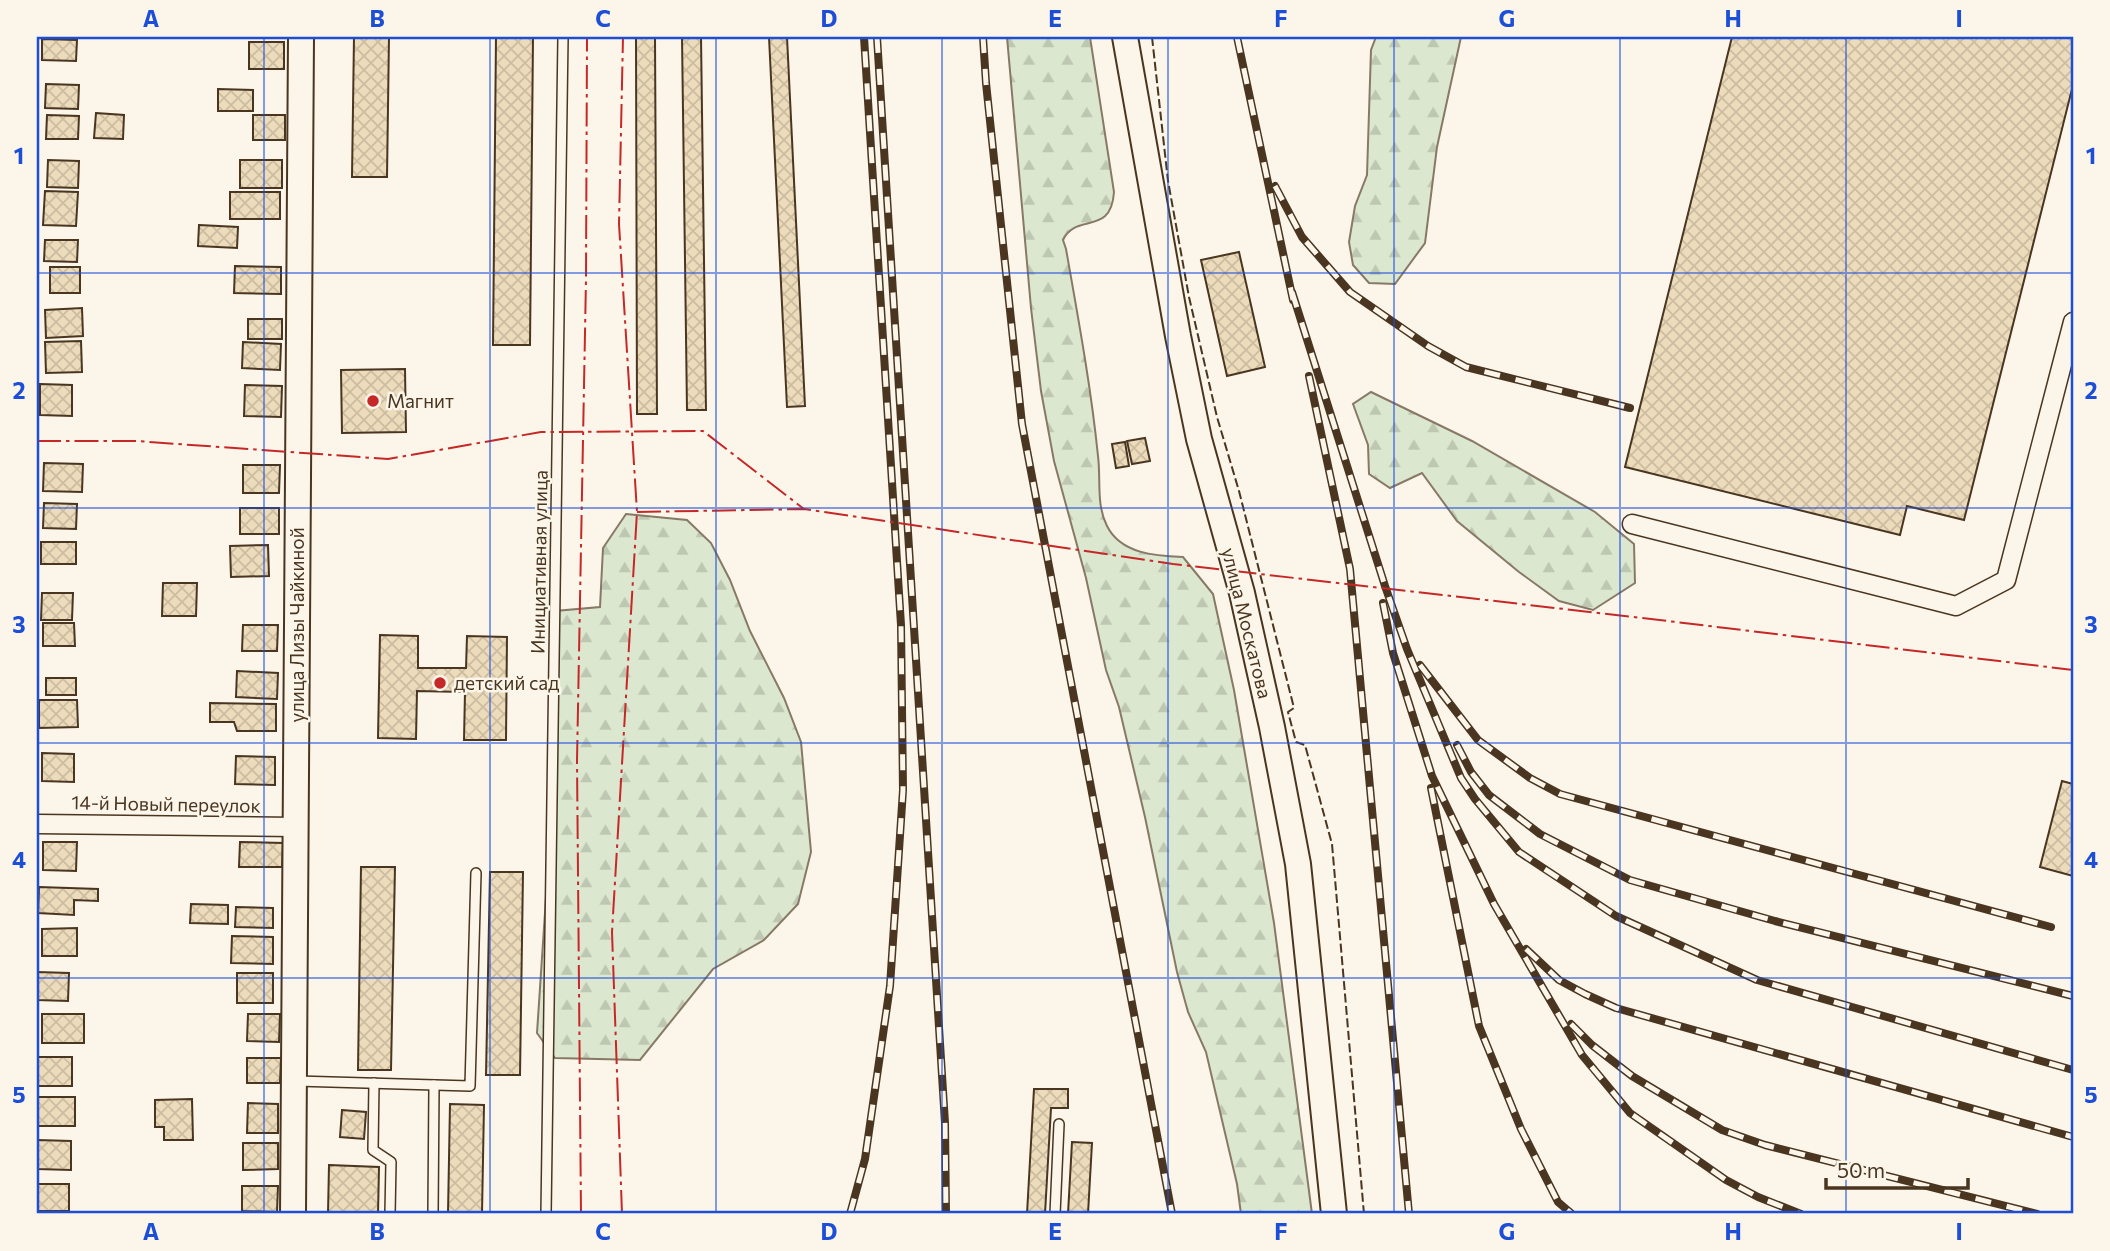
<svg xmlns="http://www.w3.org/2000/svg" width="2110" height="1251" font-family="Commissioner,sans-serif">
  <defs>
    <pattern id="forest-firs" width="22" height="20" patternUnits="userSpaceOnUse" patternTransform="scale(1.75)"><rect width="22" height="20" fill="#dce7d0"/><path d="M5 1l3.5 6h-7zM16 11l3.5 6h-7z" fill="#bec7b2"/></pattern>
    <pattern id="building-cross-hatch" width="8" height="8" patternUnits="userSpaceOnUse" patternTransform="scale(1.75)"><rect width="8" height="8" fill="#ecdcbc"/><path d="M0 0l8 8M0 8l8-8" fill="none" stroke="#ccbda1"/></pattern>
  </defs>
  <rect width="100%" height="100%" fill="#fbf6e9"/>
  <g fill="url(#forest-firs)" stroke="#887966" stroke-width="2">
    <path d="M1007,37h83l24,155c-3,45 -38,20 -51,48l3,9c12,68 25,138 32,207 3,23 -2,49 9,70 14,28 49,30 76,31l30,37 21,96 40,233 38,291h-71l-4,-30 -31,-132 -18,-40 -11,-40 -32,-155 -26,-110 -13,-37 -20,-92 -32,-117 -13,-70 -10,-83z"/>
    <path d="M1376,37h85l-24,110 -12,96 -30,41 -26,-1 -16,-18 -4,-23 6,-36 12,-31 4,-125z"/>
    <path d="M1371,392l101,49 123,71 39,32 1,39 -42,27 -34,-9 -40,-29 -62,-51 -35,-48 -32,15 -21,-14 -1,-29 -15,-41z"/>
    <path d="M626,514l61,6 24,23 19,37 20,51 34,67 17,44 10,110 -13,52 -34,36 -51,29 -73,91 -85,-2 -18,-25 15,-226 3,-196 45,-4 3,-59z"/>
  </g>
  <g fill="url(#building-cross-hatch)" stroke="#4a3520" stroke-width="2">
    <path d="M354,37h35l-2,140h-35z"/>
    <path d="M496,37h37l-3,308h-37z"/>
    <path d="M636,37h19l2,377h-20z"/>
    <path d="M682,37h19l5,373h-19z"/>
    <path d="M769,37h18l18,369 -18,1z"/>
    <path d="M1732,37h341v48l-109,435 -57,-14 -7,29 -275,-68z"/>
    <path d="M42,39l35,1 -1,21 -34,-1z"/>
    <rect x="249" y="42" width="35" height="27"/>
    <path d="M46,84l33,1 -1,24 -33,-1z"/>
    <path d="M218,89l35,1v21h-35z"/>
    <path d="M96,113l28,2 -1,24 -29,-1z"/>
    <path d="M47,115l32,1 -1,23h-32z"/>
    <rect x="253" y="115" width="32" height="25"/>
    <path d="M48,160l31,1 -1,27 -31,-1z"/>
    <rect x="240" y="160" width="42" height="28"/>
    <path d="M45,191l33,1 -2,34 -33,-1z"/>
    <rect x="230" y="192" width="50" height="27"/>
    <path d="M199,225l39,2 -1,21 -39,-2z"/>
    <path d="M45,240h33l-1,22 -33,-1z"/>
    <path d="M1239,252l26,115 -38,9 -26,-116z"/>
    <path d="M235,266l46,1v27l-47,-1z"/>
    <rect x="50" y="267" width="30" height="26"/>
    <path d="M82,308l1,28 -37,2 -1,-28z"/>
    <rect x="248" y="319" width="34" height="20"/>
    <path d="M81,341l1,31 -36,1 -1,-31z"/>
    <path d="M243,342l38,2 -1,26 -38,-2z"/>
    <path d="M405,369l1,63 -64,1 -1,-63z"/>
    <path d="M40,384l32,1v31l-32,-1z"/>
    <path d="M245,385l37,1 -1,31 -37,-1z"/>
    <path d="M1145,438l5,23 -18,3 -5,-23z"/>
    <path d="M1125,442l4,24 -13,2 -4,-24z"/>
    <path d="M44,463l39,1 -1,28 -39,-1z"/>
    <path d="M243,465h37l-1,28h-36z"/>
    <path d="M44,503l33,1 -1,25 -33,-1z"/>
    <rect x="240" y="508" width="39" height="26"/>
    <rect x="41" y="542" width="35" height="22"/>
    <path d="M268,545l1,31 -38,1 -1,-31z"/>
    <path d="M163,583h34l-1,33h-34z"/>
    <path d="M42,593h31l-1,27h-31z"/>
    <path d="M43,623h31l1,23h-32z"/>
    <path d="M243,625h35l-1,26h-35z"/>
    <path d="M380,635l38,1v32h48l1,-32 40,1 -1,103h-42l1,-48 -48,-1 -1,48 -38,-1z"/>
    <path d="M237,671l41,2 -1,26 -41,-2z"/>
    <rect x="46" y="678" width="30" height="17"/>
    <path d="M39,700h38l1,27 -39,1z"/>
    <path d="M210,703l66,1v27h-39l-3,-9h-24z"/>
    <path d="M42,753l32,1v28l-32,-1z"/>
    <path d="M236,756l39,1v28l-40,-1z"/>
    <path d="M2062,781l11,3v92l-33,-9z"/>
    <path d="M43,842h34l-1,29 -33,-1z"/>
    <path d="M240,842l43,1 -1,24h-43z"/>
    <path d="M361,867h34l-4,203h-33z"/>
    <path d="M490,872h33l-3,203h-34z"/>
    <path d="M39,887l59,2v12l-24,-1v15l-36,-2z"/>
    <path d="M191,904l37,1v19l-38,-1z"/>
    <path d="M236,907l37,1v20l-38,-1z"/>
    <path d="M77,928v28h-35v-27z"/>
    <path d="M232,936l41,1v27l-42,-1z"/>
    <path d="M37,972l32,1 -1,28 -31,-1z"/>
    <rect x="237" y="973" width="36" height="30"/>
    <rect x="42" y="1014" width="42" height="29"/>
    <path d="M248,1014h32l-1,28 -32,-1z"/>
    <rect x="37" y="1057" width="35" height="29"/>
    <path d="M247,1058h34l-1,25h-33z"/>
    <path d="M1034,1089h34v19h-17l-6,106h-18z"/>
    <rect x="37" y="1097" width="38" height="29"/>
    <path d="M192,1099l1,41h-29v-13h-9v-27z"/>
    <path d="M248,1103l30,1v29h-31z"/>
    <path d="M450,1104l34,1 -2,109h-34z"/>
    <path d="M342,1110l24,2 -2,27 -24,-2z"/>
    <path d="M37,1140l34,1v29l-34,-1z"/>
    <path d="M1072,1142l20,1 -4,71h-20z"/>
    <path d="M243,1143h35v26l-35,1z"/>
    <path d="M329,1165l50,2 -1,47h-50z"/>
    <rect x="37" y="1184" width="32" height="27"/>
    <path d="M242,1186h36l-1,26 -35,-1z"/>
  </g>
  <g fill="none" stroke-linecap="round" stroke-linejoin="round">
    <g stroke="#4a3520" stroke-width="12">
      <g id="service">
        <path d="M296,1081l174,5 6,-213"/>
        <path d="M374,1083l-1,67 18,12 -1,52"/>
        <path d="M433,1214l1,-129"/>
        <path d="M546,1214l17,-1177"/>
        <path d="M1055,1214l4,-90"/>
      </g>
    </g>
    <g stroke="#4a3520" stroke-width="21">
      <g id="minor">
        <path d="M1632,524l324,82 50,-26 67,-258"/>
        <path d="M37,824l258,3"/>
      </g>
    </g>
    <g stroke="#4a3520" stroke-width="28">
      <g id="secondary">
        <path d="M1125,37l53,299 21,103 43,154 30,134 26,137 36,350"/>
        <path d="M293,1214l8,-1177"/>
      </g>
    </g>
    <use href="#service" stroke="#fbf6e9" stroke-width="9"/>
    <use href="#minor" stroke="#fbf6e9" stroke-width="18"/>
    <use href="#secondary" stroke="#fbf6e9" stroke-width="24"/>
    <g stroke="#4a3520" stroke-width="8">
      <g id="rail">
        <path d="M877,37l68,1086 1,91"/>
        <path d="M983,37l3,46 36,341 150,790"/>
        <path d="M1237,37l56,263"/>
        <path d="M1275,186l27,51 48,55 78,54 38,21 164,41"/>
        <path d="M1292,292l93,294 22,63 54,129 14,21 44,53 97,64 141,64 316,90"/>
        <path d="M1309,376l41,193 59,645"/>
        <path d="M1383,603l10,50 39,123 62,128 88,151 48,58 96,67 32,17 43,17"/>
        <path d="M1420,665l58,75 52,38 30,16 491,133"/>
        <path d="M1457,745l14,27 18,23 51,39 90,46 145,41 298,75"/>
        <path d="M1431,788l48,238 42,103 37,73 14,12"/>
        <path d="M1526,949l33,31 26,14 31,14 457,129"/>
        <path d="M1571,1024l21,21 40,31 90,54 43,15 272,69"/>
        <path d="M850,1214l15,-55 25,-173 13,-196 -2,-165 -37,-588"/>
      </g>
    </g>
    <use href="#rail" stroke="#fbf6e9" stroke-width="5" stroke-dasharray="16" stroke-linecap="butt"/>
    <path stroke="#4a3520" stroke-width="2" stroke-dasharray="9 3.5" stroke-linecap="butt" d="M1152,37l16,144 21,116 28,120 22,74 55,217 -6,4 8,30 9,3 27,99 32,370"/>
    <g stroke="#c62828" stroke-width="2" stroke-dasharray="24 5 3.5 5" stroke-linecap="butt">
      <path d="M37,441h99l252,18 153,-27 162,-1 101,78"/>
      <path d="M637,512l167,-3 369,55 478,55 422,51"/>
      <path d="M581,1214l-4,-453 9,-482 1,-242"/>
      <path d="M622,1214l-10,-282 25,-420 -18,-288 4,-187"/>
    </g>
  </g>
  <path fill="none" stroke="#1d4ed8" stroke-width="2" stroke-opacity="0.55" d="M264,37v1177M490,37v1177M716,37v1177M942,37v1177M1168,37v1177M1394,37v1177M1620,37v1177M1846,37v1177M37,273h2036M37,508h2036M37,743h2036M37,978h2036"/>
  <g fill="#c62828" stroke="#fbf6e9" stroke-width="2.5">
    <circle cx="373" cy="401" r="7"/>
    <circle cx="440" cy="683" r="7"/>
  </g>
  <g text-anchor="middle" stroke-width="5" stroke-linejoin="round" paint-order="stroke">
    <g font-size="19" fill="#4a3520" stroke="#fbf6e9" text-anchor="start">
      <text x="387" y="408">Магнит</text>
      <text x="454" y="690">детский сад</text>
    </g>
    <g font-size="19" fill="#4a3520" stroke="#fbf6e9">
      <text transform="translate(539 562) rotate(-89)" y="7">Инициативная улица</text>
      <text transform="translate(1247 623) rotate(76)" y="7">улица Москатова</text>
      <text transform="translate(297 625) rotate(-90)" y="7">улица Лизы Чайкиной</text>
      <text transform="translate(166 804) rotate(1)" y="7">14-й Новый переулок</text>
    </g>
  </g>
  <rect width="2110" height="1251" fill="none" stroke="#fbf6e9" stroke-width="77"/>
  <path d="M1826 1178v10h142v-10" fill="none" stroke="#4a3520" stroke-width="3.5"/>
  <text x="1837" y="1178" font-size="21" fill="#4a3520" stroke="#fbf6e9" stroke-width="5" paint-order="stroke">50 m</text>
  <rect x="38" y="38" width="2034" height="1174" fill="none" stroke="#1d4ed8" stroke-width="2.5"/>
  <g font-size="23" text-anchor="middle" font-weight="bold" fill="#1d4ed8">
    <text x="151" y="27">A</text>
    <text x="377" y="27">B</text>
    <text x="603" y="27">C</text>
    <text x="829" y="27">D</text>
    <text x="1055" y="27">E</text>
    <text x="1281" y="27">F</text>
    <text x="1507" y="27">G</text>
    <text x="1733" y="27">H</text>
    <text x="1959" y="27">I</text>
    <text x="19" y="164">1</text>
    <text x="2091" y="164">1</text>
    <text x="19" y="399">2</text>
    <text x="2091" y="399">2</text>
    <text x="19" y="633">3</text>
    <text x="2091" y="633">3</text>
    <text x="19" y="868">4</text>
    <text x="2091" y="868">4</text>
    <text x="19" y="1103">5</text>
    <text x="2091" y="1103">5</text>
    <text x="151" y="1240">A</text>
    <text x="377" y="1240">B</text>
    <text x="603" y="1240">C</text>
    <text x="829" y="1240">D</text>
    <text x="1055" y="1240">E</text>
    <text x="1281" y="1240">F</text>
    <text x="1507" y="1240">G</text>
    <text x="1733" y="1240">H</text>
    <text x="1959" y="1240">I</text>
  </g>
</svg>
